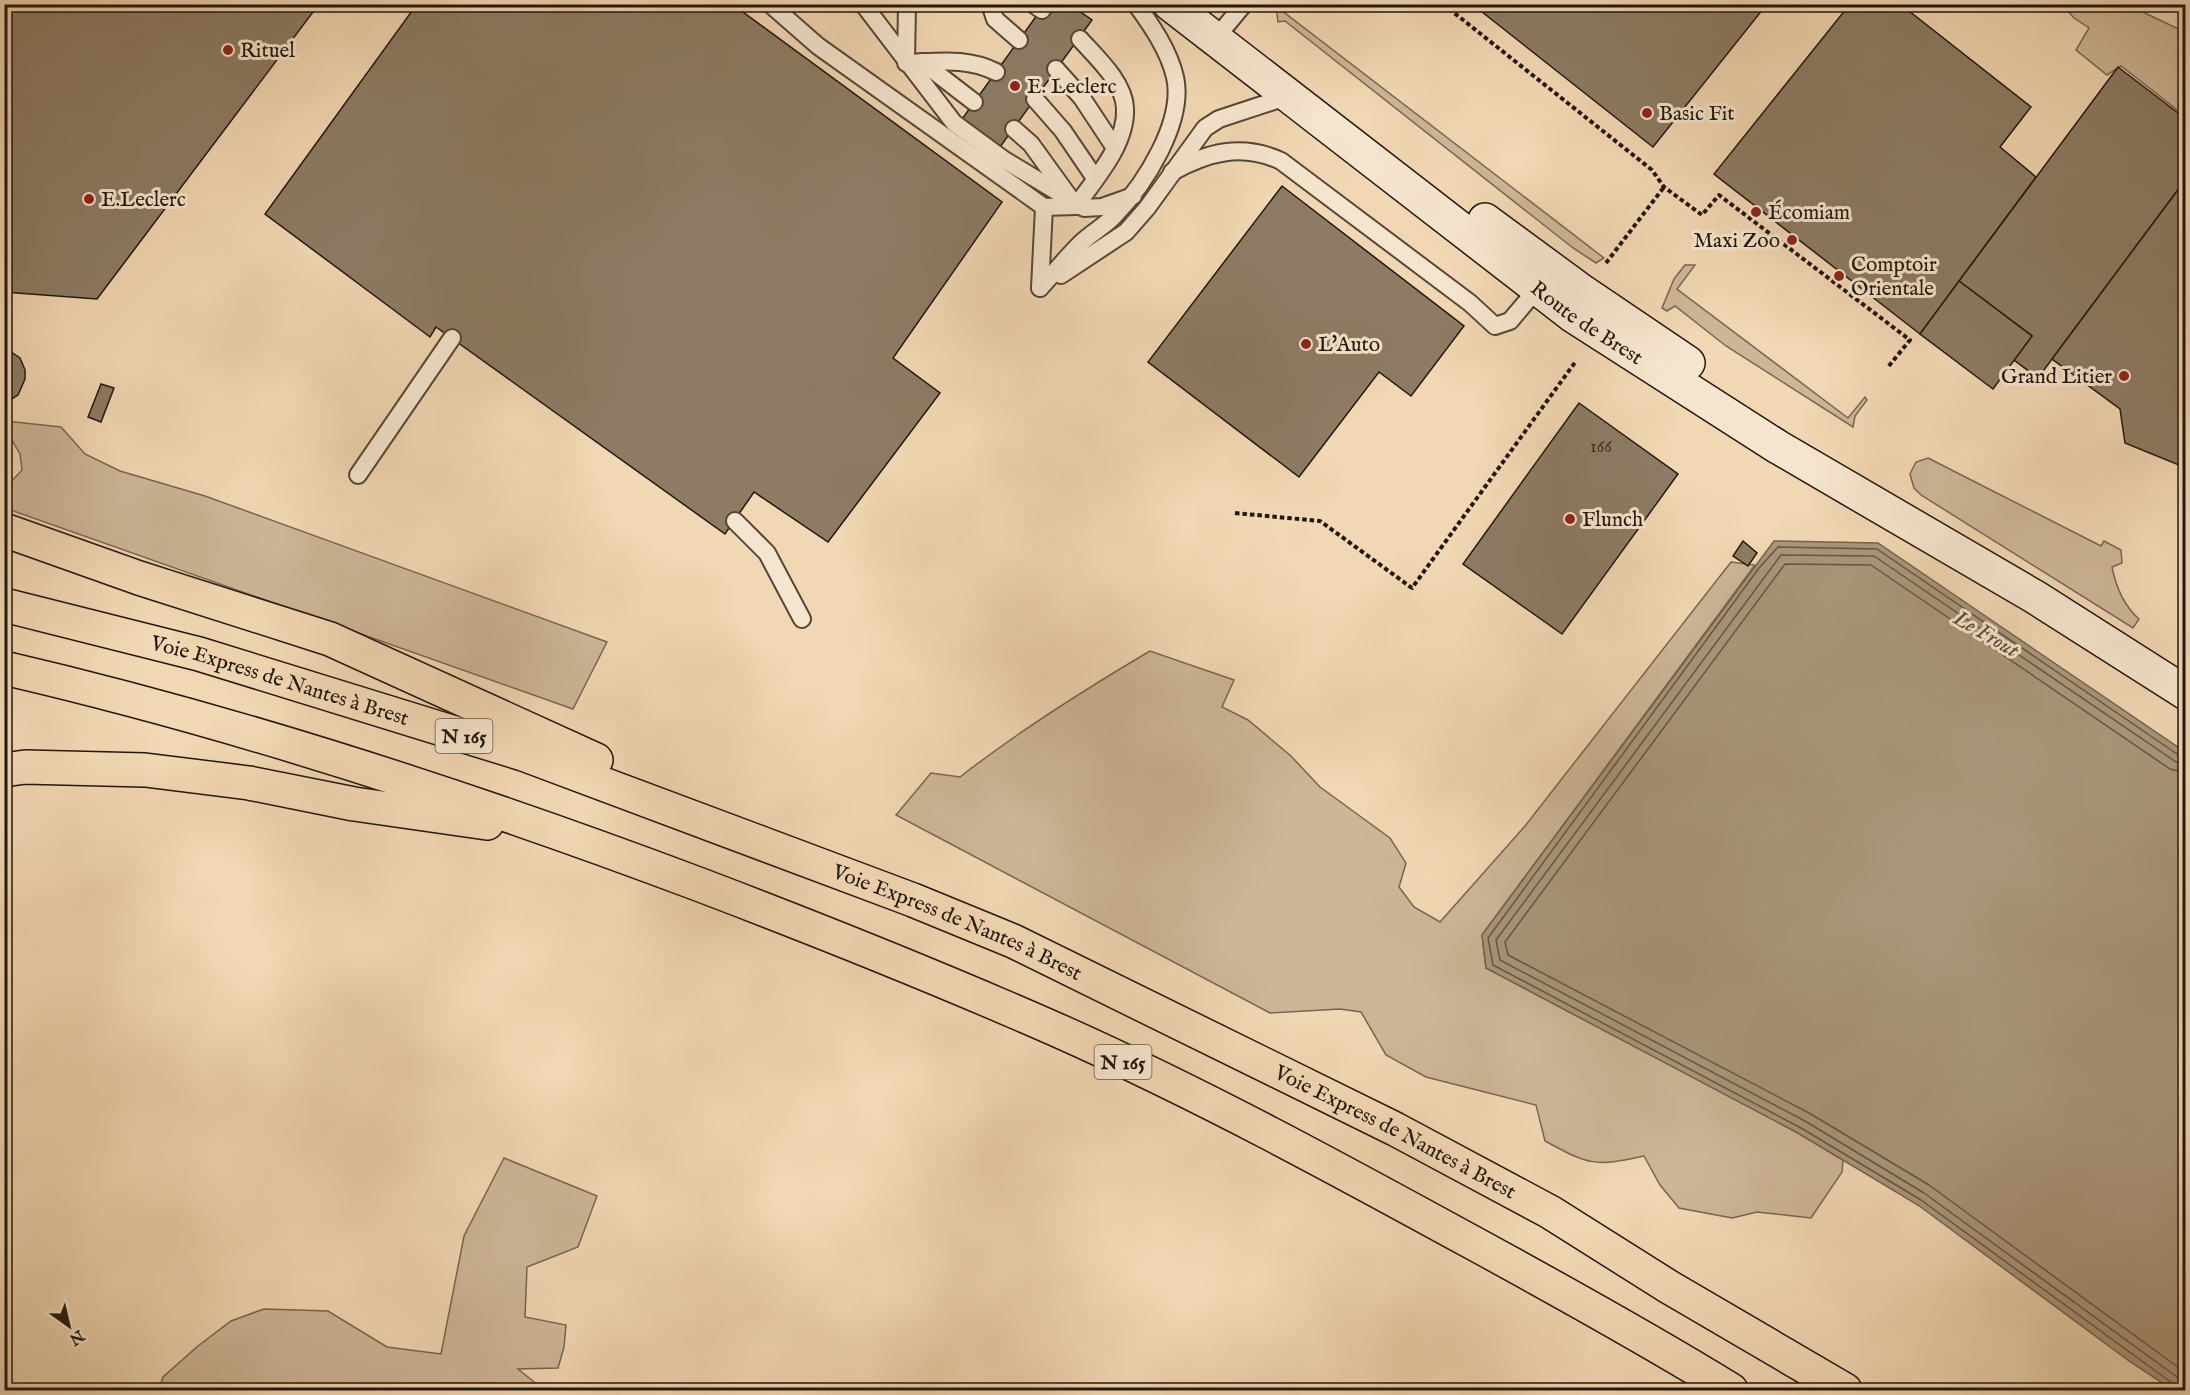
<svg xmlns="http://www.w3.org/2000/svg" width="2190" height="1395" font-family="'IM FELL English',serif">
  <rect width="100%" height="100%" fill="#f1d7b3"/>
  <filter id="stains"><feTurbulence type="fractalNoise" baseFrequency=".00333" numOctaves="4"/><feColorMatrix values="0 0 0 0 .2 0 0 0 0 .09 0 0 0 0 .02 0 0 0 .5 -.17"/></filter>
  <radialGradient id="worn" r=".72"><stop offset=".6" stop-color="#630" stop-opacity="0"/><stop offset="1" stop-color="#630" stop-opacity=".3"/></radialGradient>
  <g fill="#cdb697" stroke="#766652" stroke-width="1.5">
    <path d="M1276,5h15l-6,8 319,245 -8,5 -23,-15 -288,-227 -7,1z"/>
    <path d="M2062,5h66l57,27v84l-64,-50 -14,9 -31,-25 13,-22 -15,-10z"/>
    <path d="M1685,265h10l-18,24 171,129 17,-21 2,3 -12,16 -2,11 -127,-81 -51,-40 -8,5 -5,-3 12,-29z"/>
    <path d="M5,421l56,6 24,27 35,17 85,25 402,146 -34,67 -568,-201v-28l6,2 11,-12 -2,-16 -15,-26z"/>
    <path d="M1928,458l173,88 3,-5 17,9 1,13 -10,4c4,20 11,38 27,52l-6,9 -212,-133 -7,-7 -4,-14 6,-12z"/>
    <path d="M1731,562l24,3 -273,370 4,33 312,165 45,27 -1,12 -31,46 -54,-6 -25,6 -53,-10 -19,-23 -16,-29c-50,11 -55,9 -99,-15l-9,-36 -110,-28 -40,-22 -25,-43 -21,-3 -70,4 -374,-198 35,-42 29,4c60,-47 124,-87 190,-126l84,29 -12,27 26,13 43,36 29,31 70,51 16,25 -7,24 15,20 26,15 85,-96z"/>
    <path d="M504,1158l93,38 -19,51 -51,20 -2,50 41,8 -2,22 -6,21 -40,1 26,21h-385l4,-13 35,-31 33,-25 33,-12 64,2 59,36 54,7 23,-118z"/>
  </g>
  <path fill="#aa967b" stroke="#73634f" stroke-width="1.5" d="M1774,541l104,2 307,209v638h-12l-44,-29 -211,-156 -120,-72 -312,-165 -4,-33z"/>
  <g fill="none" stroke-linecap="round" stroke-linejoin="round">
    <g stroke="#655644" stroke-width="1.5">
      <path d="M2186,773l-16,-4 -299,-204 -86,-1 -280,378 3,13 301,158 120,72 257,188"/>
      <path d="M2175,1390l-3,-7 -251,-183 -120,-72 -308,-163 -5,-27 271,-370 19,-21 99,2 303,207 6,1"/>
      <path d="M2183,1390l-6,-13 -253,-184 -119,-72 -305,-161 -4,-20 285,-385 93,1 302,206 10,2"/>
    </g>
  </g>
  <g fill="#8d7b64" stroke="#20170e" stroke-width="1.5">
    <path d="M4,4h315l-222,295 -93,-7z"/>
    <path d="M417,4h315l270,198 -109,156 47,35 -112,149 -74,-50 -29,42 -289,-207 -6,10 -165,-123z"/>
    <path d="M1045,4h24l23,16 -92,127 -38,-28z"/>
    <path d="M1472,4h295l-114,143z"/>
    <path d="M1850,4h50l131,103 -31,40 36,30 -116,157 -206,-160z"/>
    <path d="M2118,67l68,52v60l-148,199 -24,-18 18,-24 -73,-55z"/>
    <path d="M2186,179v289l-61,-25 -5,-34 -68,-50z"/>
    <path d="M1282,186l182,140 -53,70 -32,-24 -80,105 -151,-115z"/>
    <path d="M1959,281l73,55 -39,53 -73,-55z"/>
    <path d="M4,347l16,11 5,12v9l-7,16 -14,9z"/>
    <path d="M101,384l13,4 -13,34 -13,-5z"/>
    <path d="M1579,403l99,71 -116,160 -99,-70z"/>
    <path d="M1743,541l14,12 -9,13 -15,-10z"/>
  </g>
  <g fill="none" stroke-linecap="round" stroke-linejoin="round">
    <g stroke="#544737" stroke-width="20">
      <g id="lane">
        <path d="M770,4l48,42 226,161 32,-1"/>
        <path d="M863,4l91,119 49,36 81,49 18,-1 31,-11"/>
        <path d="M907,4l-1,59c32,-1 61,-6 90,9"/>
        <path d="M990,4l5,15 24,21"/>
        <path d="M1033,4l9,6"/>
        <path d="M1215,39l29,-35"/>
        <path d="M922,62l52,40"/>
        <path d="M1056,69l26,29 33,50"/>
        <path d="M1035,99l28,32 32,47"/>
        <path d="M1014,129l17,15 39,54"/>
        <path d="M1172,172c36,-20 70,-29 109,-11l189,142 25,23 15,-5 27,-32"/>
        <path d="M1076,206c19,-27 51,-62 49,-98 -1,-26 -29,-51 -45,-69"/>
        <path d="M1061,275l65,-43 21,-24 58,-80 14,-9 70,-23"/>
        <path d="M1040,288c13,-14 26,-30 40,-44 11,-11 25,-18 35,-29 30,-31 70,-94 60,-138 -6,-26 -23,-51 -39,-73"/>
        <path d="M1040,288l4,-81"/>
        <path d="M358,475l94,-137"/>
        <path d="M735,521l32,32 35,66"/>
      </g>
    </g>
    <g stroke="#20170e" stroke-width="36">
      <g id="secondary">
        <path id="s1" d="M1170,4l402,311 206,132 257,150 151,96"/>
        <path d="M1485,220l98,72 105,71"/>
      </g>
    </g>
    <g stroke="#20170e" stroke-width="36">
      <g id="highway">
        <path d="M4,530l135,48 191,61 266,121"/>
        <path id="s2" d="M4,605l195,49 324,100 390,146 100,41 382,188 155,83 119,75 176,103"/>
        <path d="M4,668c237,55 468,131 694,216 121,46 241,94 359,146 144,64 283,140 420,215 86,47 171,94 254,145"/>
        <path d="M4,770l21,-3 120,3 104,13 105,21 133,19"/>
      </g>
    </g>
    <g stroke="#20170e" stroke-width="4" stroke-dasharray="4.5 3" stroke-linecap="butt">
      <path d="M1443,4l209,166 12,17 38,28 17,-20 191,145 -22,27"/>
      <path d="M1606,263l58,-76"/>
      <path d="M1235,513l85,8 92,67 164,-227"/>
    </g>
    <use href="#lane" stroke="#f6e5ce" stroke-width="16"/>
    <use href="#secondary" stroke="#f6e5ce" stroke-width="33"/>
    <use href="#highway" stroke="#f1d7b3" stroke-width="33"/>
  </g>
  <g fill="#8f2418" stroke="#f6e5ce" stroke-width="2">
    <circle cx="228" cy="50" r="6"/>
    <circle cx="1015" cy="86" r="6"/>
    <circle cx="1647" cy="113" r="6"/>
    <circle cx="89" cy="199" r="6"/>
    <circle cx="1756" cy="212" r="6"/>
    <circle cx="1792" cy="240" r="6"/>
    <circle cx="1839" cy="276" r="6"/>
    <circle cx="1306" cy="344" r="6"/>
    <circle cx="2124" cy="376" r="6"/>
    <circle cx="1570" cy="519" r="6"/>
  </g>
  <g text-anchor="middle" stroke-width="6" stroke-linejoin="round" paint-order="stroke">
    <g font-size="18" fill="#3b3024">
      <text x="1601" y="452">166</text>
    </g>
    <g fill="#f6e5ce" stroke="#605548" stroke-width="1.5">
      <rect x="435.5" y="719" width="57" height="34" rx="4.5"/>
      <rect x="1094.5" y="1045" width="57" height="34" rx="4.5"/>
    </g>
    <g font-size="20" font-weight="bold" fill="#20170e">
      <text x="464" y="743">N 165</text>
      <text x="1123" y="1069">N 165</text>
    </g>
    <g font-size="21" fill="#20170e" stroke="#f6e5ce" text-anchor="start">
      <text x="240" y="57">Rituel</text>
      <text x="1027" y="93">E. Leclerc</text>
      <text x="1659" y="120">Basic Fit</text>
      <text x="101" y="206">E.Leclerc</text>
      <text x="1768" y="219">Écomiam</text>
      <text x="1780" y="247" text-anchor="end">Maxi Zoo</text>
      <text x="1851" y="271">Comptoir<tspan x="1851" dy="24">Orientale</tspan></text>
      <text x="1318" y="351">L'Auto</text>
      <text x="2112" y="383" text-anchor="end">Grand Litier</text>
      <text x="1582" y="526">Flunch</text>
    </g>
    <g font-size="21" fill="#20170e" stroke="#f6e5ce">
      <text dy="7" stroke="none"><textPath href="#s1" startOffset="525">Route de Brest</textPath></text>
      <text dy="7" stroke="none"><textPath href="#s2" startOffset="286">Voie Express de Nantes à Brest</textPath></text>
      <text dy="7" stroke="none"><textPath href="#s2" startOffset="1006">Voie Express de Nantes à Brest</textPath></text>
      <text dy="7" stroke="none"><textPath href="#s2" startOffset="1492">Voie Express de Nantes à Brest</textPath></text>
    </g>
    <g font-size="22" font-style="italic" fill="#574a3a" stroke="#f6e5ce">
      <text transform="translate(1987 633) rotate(30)" y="8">Le Frout</text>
    </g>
  </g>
  <rect width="2190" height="1395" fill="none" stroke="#f1d7b3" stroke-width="24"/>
  <rect x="6" y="6" width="2178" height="1383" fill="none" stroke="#20170e" stroke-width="3"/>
  <rect x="12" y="12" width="2166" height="1371" fill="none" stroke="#20170e" stroke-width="1.5"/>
  <g transform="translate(69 1326) rotate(146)" stroke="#f6e5ce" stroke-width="4.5" paint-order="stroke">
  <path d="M0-4.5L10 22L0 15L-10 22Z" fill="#20170e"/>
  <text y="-9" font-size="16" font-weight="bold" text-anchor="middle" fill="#20170e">N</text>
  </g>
  <rect width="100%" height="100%" filter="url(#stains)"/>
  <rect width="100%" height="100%" fill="url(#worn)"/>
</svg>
